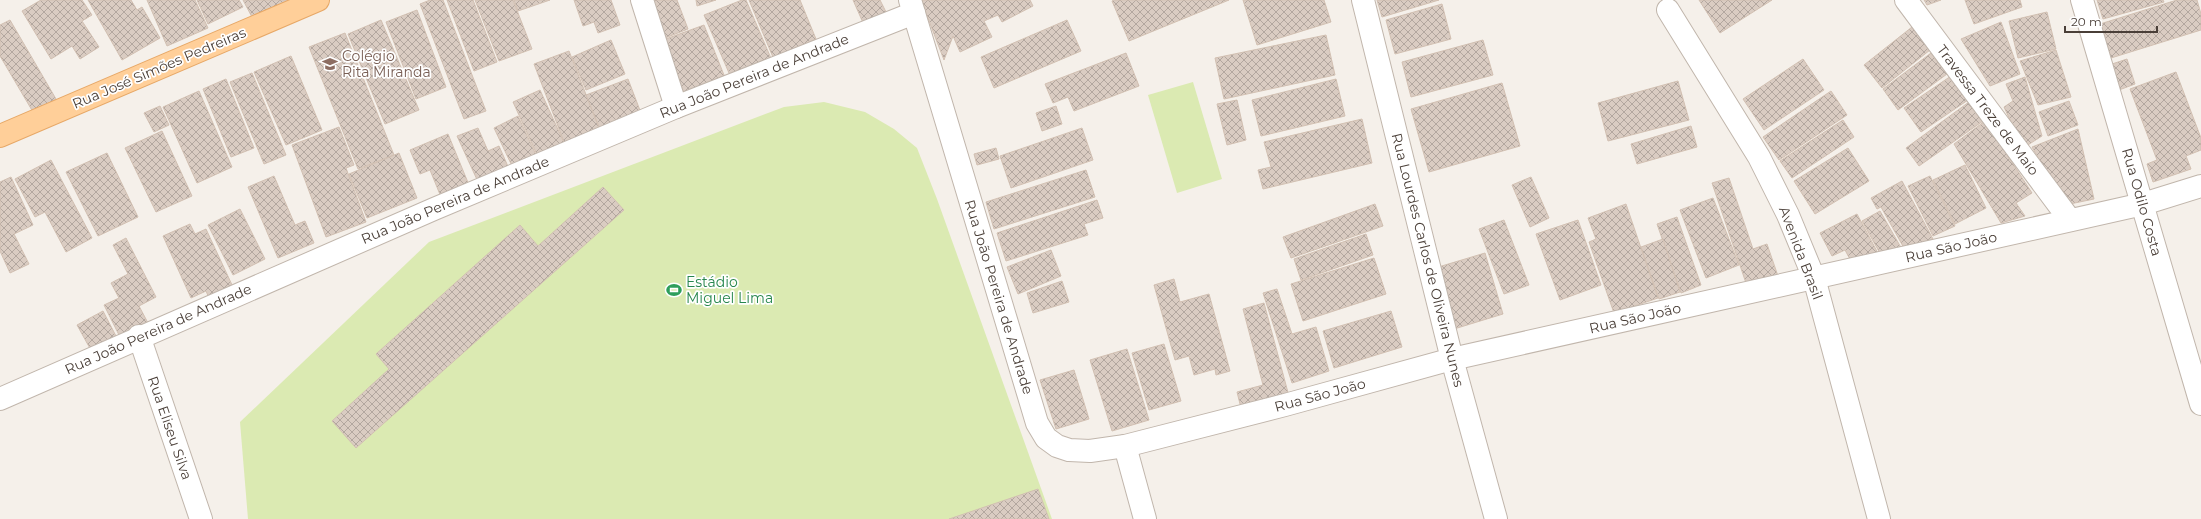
<svg xmlns="http://www.w3.org/2000/svg" width="2201" height="519" font-family="Montserrat,sans-serif">
  <defs>
    <pattern id="building-cross-hatch" width="8" height="8" patternUnits="userSpaceOnUse"><rect width="8" height="8" fill="#daccc2"/><path d="M0 0l8 8M0 8l8-8" fill="none" stroke="#b3a79f"/></pattern>
  </defs>
  <rect width="100%" height="100%" fill="#f5f0ea"/>
  <g fill="#dbeab2">
    <path d="M1193,82l29,97 -45,14 -29,-98z"/>
    <path d="M824,102l41,10 29,17 23,19 20,51 115,320h-804l-8,-97 189,-180 355,-135z"/>
  </g>
  <g fill="url(#building-cross-hatch)" stroke="#d2c0b2">
    <path d="M41,0h41l10,15 -10,6 17,26 -19,12 -8,-13 -21,13 -29,-48z"/>
    <path d="M88,0h43l6,10 5,-3 18,31 -38,22z"/>
    <path d="M147,0h48l13,28 -41,18z"/>
    <path d="M197,0h42l4,7 -35,17z"/>
    <path d="M243,0h47l-37,19z"/>
    <path d="M430,0h13l43,111 -22,8 -44,-115z"/>
    <path d="M447,0h26l24,62 -23,9z"/>
    <path d="M475,0h38l19,49 -33,12z"/>
    <path d="M514,0h36l-32,11z"/>
    <path d="M574,0h37l9,25 -22,8 -4,-11 -11,4z"/>
    <path d="M650,0h27l11,29 -23,9z"/>
    <path d="M696,0h20l-19,6z"/>
    <path d="M742,0h4l27,63 -41,17 -28,-65z"/>
    <path d="M749,0h51l16,39 -19,8 2,5 -24,10z"/>
    <path d="M853,0h27l7,14 -23,11z"/>
    <path d="M921,0h109l3,6 -31,16 -4,-7 -14,6 8,16 -32,15 -7,-16 -9,24z"/>
    <path d="M1114,0h115l-100,41 -17,-40z"/>
    <path d="M1243,0h81l7,22 -74,23z"/>
    <path d="M1377,0h62l-57,17z"/>
    <path d="M1699,0h73l-52,33z"/>
    <path d="M1924,0h17l-14,5z"/>
    <path d="M1965,0h55l2,7 -48,17z"/>
    <path d="M2097,0h66l1,2 -61,17z"/>
    <path d="M2177,0h20l4,14v16l-90,28 -11,-34z"/>
    <path d="M1442,4l9,35 -56,15 -9,-34z"/>
    <path d="M417,10l29,77 -30,12 -30,-77z"/>
    <path d="M2047,12l9,37 -38,9 -9,-37z"/>
    <path d="M10,20l46,79 -23,13 -33,-56v-31z"/>
    <path d="M381,20l38,90 -34,14 -37,-90z"/>
    <path d="M1067,20l14,31 -87,37 -13,-31z"/>
    <path d="M2001,22l19,52 -30,12 -29,-47z"/>
    <path d="M704,25l22,55 -41,16 -22,-56z"/>
    <path d="M1912,27l18,23 -48,38 -18,-23z"/>
    <path d="M345,33l49,122 -36,14 -49,-122z"/>
    <path d="M1326,35l9,40 -111,24 -9,-41z"/>
    <path d="M611,40l14,34 -39,16 -14,-33z"/>
    <path d="M1483,40l10,35 -82,22 -9,-35z"/>
    <path d="M2056,50l15,47 -33,8 -18,-44z"/>
    <path d="M569,51l32,82 -35,14 -32,-83z"/>
    <path d="M1126,53l13,33 -65,25 -6,-14 -15,6 -8,-19z"/>
    <path d="M1931,53l16,21 -49,36 -15,-21z"/>
    <path d="M291,56l31,74 -36,15 -32,-73z"/>
    <path d="M1803,59l21,31 -60,40 -21,-31z"/>
    <path d="M2127,59l8,25 -16,6 -10,-25z"/>
    <path d="M2176,72l25,66v12l-15,6 5,13 -38,13 -6,-18 10,-4 -27,-71z"/>
    <path d="M252,73l34,82 -22,9 -34,-82z"/>
    <path d="M1951,76l17,24 -47,32 -17,-24z"/>
    <path d="M2025,77l17,59 -19,12 -19,-41 9,-6 -7,-17z"/>
    <path d="M226,79l28,69 -23,9 -28,-68z"/>
    <path d="M628,79l13,34 -41,16 -14,-34z"/>
    <path d="M1336,79l9,37 -84,20 -9,-36z"/>
    <path d="M1678,81l11,39 -81,21 -10,-38z"/>
    <path d="M1502,83l18,63 -91,26 -18,-63z"/>
    <path d="M540,90l26,57 -27,12 -26,-57z"/>
    <path d="M199,91l33,76 -35,16 -34,-76z"/>
    <path d="M1831,91l16,24 -68,45 -16,-23z"/>
    <path d="M1237,100l9,40 -19,5 -10,-41z"/>
    <path d="M2069,101l9,24 -30,11 -9,-24z"/>
    <path d="M1969,102l14,19 -64,45 -13,-18z"/>
    <path d="M160,106l9,19 -15,7 -10,-19z"/>
    <path d="M1056,106l6,18 -20,7 -6,-18z"/>
    <path d="M518,116l19,41 -24,11 -19,-40z"/>
    <path d="M1362,119l10,44 -109,26 -5,-19 13,-3 -7,-25z"/>
    <path d="M1843,120l11,17 -62,41 -12,-17z"/>
    <path d="M1985,121l47,72 -16,10 9,13 -24,7 -47,-79z"/>
    <path d="M1691,126l6,21 -60,17 -6,-20z"/>
    <path d="M339,127l15,38 -8,3 20,54 -40,15 -34,-92z"/>
    <path d="M478,128l10,23 11,-5 11,25 -31,13 -22,-48z"/>
    <path d="M1082,128l11,32 -82,28 -11,-32z"/>
    <path d="M2078,129l16,70 -29,6 -33,-58z"/>
    <path d="M162,131l30,65 -36,16 -31,-64z"/>
    <path d="M448,134l21,51 -28,12 -11,-27 -10,4 -10,-24z"/>
    <path d="M996,148l3,11 -22,6 -3,-11z"/>
    <path d="M1848,148l21,33 -54,33 -21,-33z"/>
    <path d="M107,153l31,64 -40,19 -32,-64z"/>
    <path d="M399,153l18,45 -50,20 -18,-44z"/>
    <path d="M51,160l41,78 -26,14 -21,-40 -10,5 -20,-38z"/>
    <path d="M1965,165l21,43 -31,16 -22,-44z"/>
    <path d="M1086,170l9,27 -101,32 -8,-27z"/>
    <path d="M274,176l21,49 10,-4 9,22 -36,15 -30,-71z"/>
    <path d="M1930,176l25,50 -22,10 -25,-50z"/>
    <path d="M11,177l22,48 -19,9 15,30 -19,9 -10,-22v-69z"/>
    <path d="M1531,177l18,41 -19,9 -18,-42z"/>
    <path d="M1729,178l24,71 14,-5 12,35 -31,10 -36,-106z"/>
    <path d="M1902,181l32,60 -30,7 -23,-41 -4,2 -6,-11z"/>
    <path d="M603,187l21,23 -268,238 -24,-27 57,-52 -13,-15 144,-129 18,21z"/>
    <path d="M1713,198l26,67 -33,13 -26,-68z"/>
    <path d="M1097,200l6,18 -19,6 4,11 -82,26 -9,-28z"/>
    <path d="M1375,204l8,22 -92,32 -8,-21z"/>
    <path d="M1626,204l32,94 -44,15 -25,-71 7,-3 -8,-21z"/>
    <path d="M240,209l25,50 -32,16 -25,-50z"/>
    <path d="M1880,211l23,40 -22,4 -19,-34z"/>
    <path d="M1857,214l23,43 -28,6 -7,-13 -13,6 -12,-23z"/>
    <path d="M1677,217l24,68 -20,8 -24,-69z"/>
    <path d="M1504,220l25,65 -25,9 -25,-65z"/>
    <path d="M1578,220l23,65 -41,15 -24,-66z"/>
    <path d="M190,224l5,10 11,-5 27,58 -24,11 -3,-7 -15,7 -28,-62z"/>
    <path d="M1366,234l7,21 -72,25 -7,-21z"/>
    <path d="M126,238l30,59 -17,9 9,17 -28,14 -16,-32 15,-7 -8,-15 17,-9 -15,-29z"/>
    <path d="M1663,239l17,53 -21,7 -18,-52z"/>
    <path d="M1051,250l10,26 -43,18 -11,-27z"/>
    <path d="M1485,253l18,61 -49,15 -19,-61z"/>
    <path d="M1374,258l12,36 -83,27 -12,-37z"/>
    <path d="M1174,279l6,23 29,-8 21,77 -14,4 -1,-6 -21,6 -5,-19 -14,4 -21,-75z"/>
    <path d="M1062,281l7,21 -36,11 -6,-20z"/>
    <path d="M1277,289l15,45 24,-7 13,44 -37,12 -29,-90z"/>
    <path d="M1264,303l26,97 -48,12 -5,-20 26,-7 -20,-76z"/>
    <path d="M103,311l14,27 -25,14 -15,-27z"/>
    <path d="M1391,311l11,36 -68,21 -11,-37z"/>
    <path d="M1164,344l17,57 -32,9 -17,-57z"/>
    <path d="M1127,349l22,71 -37,11 -22,-71z"/>
    <path d="M1074,370l15,49 -33,10 -16,-49z"/>
    <path d="M1038,489l11,30h-100z"/>
  </g>
  <g fill="none" stroke-linecap="round" stroke-linejoin="round">
    <g stroke="#c1b6ac" stroke-width="24">
      <g id="minor">
        <path d="M642,0l34,107"/>
        <path d="M910,0l127,423 9,15 11,8 12,4 21,1 35,-5 160,-41 167,-46 691,-155 58,-18"/>
        <path d="M1363,0l89,359 44,160"/>
        <path d="M1906,0l164,220"/>
        <path d="M2082,0l119,404"/>
        <path d="M1668,10l91,147 29,58 26,63 65,241"/>
        <path d="M139,336l62,183"/>
        <path d="M0,399l434,-190 242,-102 238,-94"/>
        <path d="M1125,446l20,73"/>
      </g>
    </g>
    <g stroke="#e7a867" stroke-width="24">
      <path id="major" d="M0,136l318,-136"/>
    </g>
    <use href="#minor" stroke="#fff" stroke-width="22"/>
    <use href="#major" stroke="#ffcf99" stroke-width="22"/>
  </g>
  <defs>
    <g id="school-bare" transform="scale(1.2)"><path d="M0-5L7-2L0 1L-7-2ZM-4 1L0 2.5L4 1V4Q0 6-4 4Z" fill="#8d6e63" stroke="#fff" stroke-width="2.5" paint-order="stroke"/></g>
    <g id="stadium-bare" transform="scale(1.2)"><path d="M0-5a6.5 5 0 1 0 0 10a6.5 5 0 1 0 0-10ZM-3.5-1.8h7v3.6h-7Z" fill="#2e9e5b" stroke="#fff" stroke-width="2.5" paint-order="stroke"/></g>
  </defs>
  <g fill-rule="evenodd">
    <use href="#school-bare" x="330" y="64"/>
    <use href="#stadium-bare" x="674" y="290"/>
  </g>
  <g text-anchor="middle" stroke-width="3.5" stroke-linejoin="round" paint-order="stroke">
    <g font-size="14" fill="#785e54" stroke="#fff" text-anchor="start">
      <text x="342" y="61">Colégio<tspan x="342" dy="16">Rita Miranda</tspan></text>
    </g>
    <g font-size="14" fill="#4a3f38" stroke="#fff">
      <text transform="translate(159 68) rotate(-23)" y="5">Rua José Simões Pedreiras</text>
      <text transform="translate(754 76) rotate(-22)" y="5">Rua João Pereira de Andrade</text>
      <text transform="translate(1988 110) rotate(53)" y="5">Travessa Treze de Maio</text>
      <text transform="translate(455 200) rotate(-23)" y="5">Rua João Pereira de Andrade</text>
      <text transform="translate(2142 202) rotate(74)" y="5">Rua Odilo Costa</text>
      <text transform="translate(1951 247) rotate(-13)" y="5">Rua São João</text>
      <text transform="translate(1801 253) rotate(69)" y="5">Avenida Brasil</text>
      <text transform="translate(1428 260) rotate(76)" y="5">Rua Lourdes Carlos de Oliveira Nunes</text>
      <text transform="translate(999 297) rotate(73)" y="5">Rua João Pereira de Andrade</text>
      <text transform="translate(1635 318) rotate(-13)" y="5">Rua São João</text>
      <text transform="translate(158 329) rotate(-24)" y="5">Rua João Pereira de Andrade</text>
      <text transform="translate(1320 395) rotate(-15)" y="5">Rua São João</text>
      <text transform="translate(170 428) rotate(71)" y="5">Rua Eliseu Silva</text>
    </g>
    <g font-size="14" fill="#27864d" stroke="#fff" text-anchor="start">
      <text x="686" y="287">Estádio<tspan x="686" dy="16">Miguel Lima</tspan></text>
    </g>
  </g>
  <path d="M2065 26v6h92v-6" fill="none" stroke="#4a3f38" stroke-width="2"/>
  <text x="2071" y="26" font-size="12" fill="#4a3f38" stroke="#ffffff" stroke-width="3" paint-order="stroke">20 m</text>
</svg>
